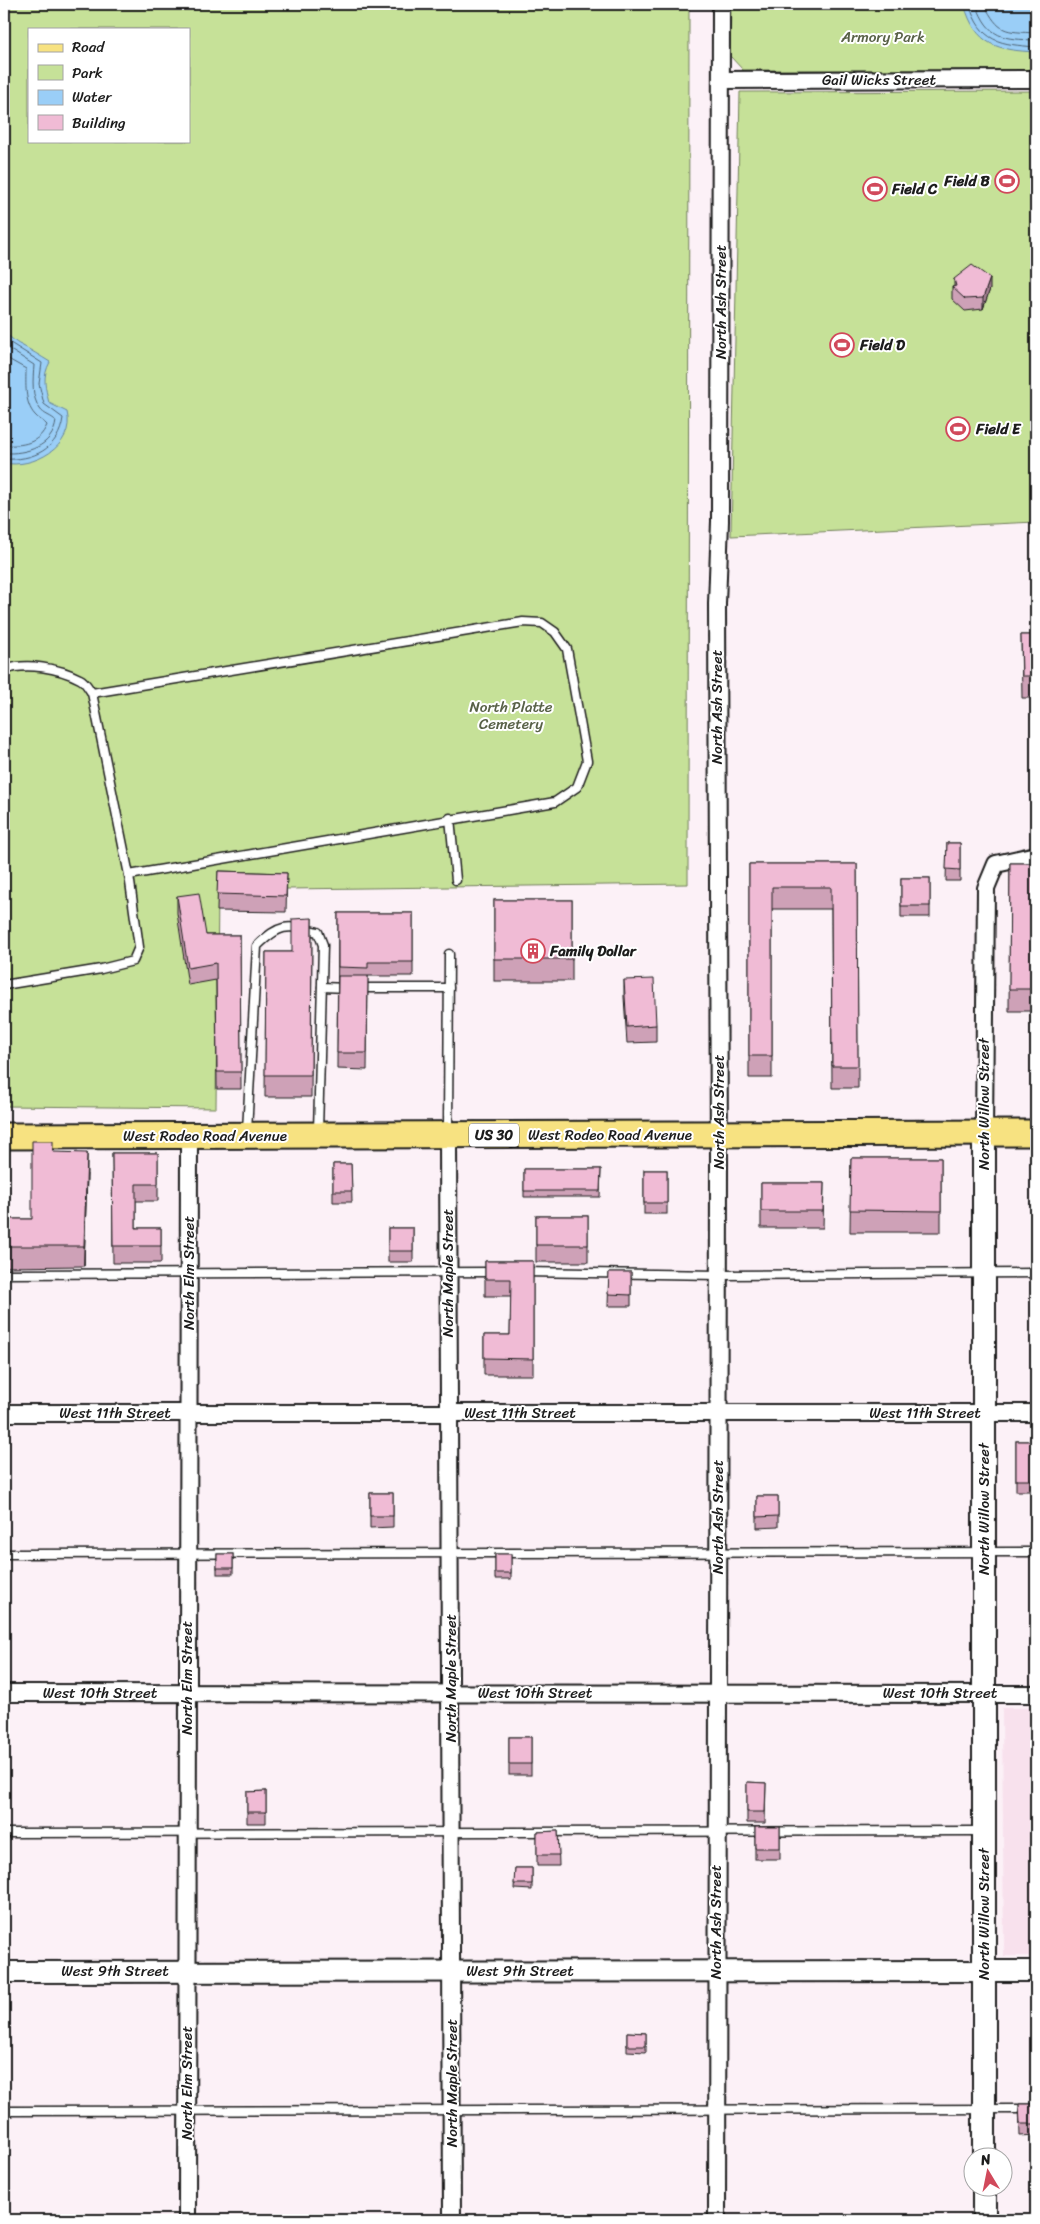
<svg xmlns="http://www.w3.org/2000/svg" width="1040" height="2224" font-family="Sriracha,sans-serif">
  <rect width="100%" height="100%" fill="#fcf1f7"/>
  <filter id="ink" filterUnits="userSpaceOnUse"><feTurbulence type="fractalNoise" baseFrequency=".02" numOctaves="2"/><feDisplacementMap in="SourceGraphic" scale="10" xChannelSelector="R" yChannelSelector="G"/><feConvolveMatrix kernelMatrix="1 2 1 2 8 2 1 2 1" color-interpolation-filters="sRGB"/></filter>
  <g filter="url(#ink)">
    <path fill="#f8e1ed" d="M1002,1708h34v248h-32z"/>
    <g fill="#c6e198" stroke="#717e5a" fill-rule="evenodd">
      <path d="M4,4h685l-1,880 -401,5 -69,-1 -2,220 -212,-2zM29,29h160v112h-160z"/>
      <path d="M731,4h305v66h-293l-13,-14z"/>
      <path d="M1036,91v431l-305,14 9,-444z"/>
    </g>
    <g fill="#9acef7" stroke="#68879f">
      <path d="M964,4h72v48c-39,-2 -60,-6 -72,-48z"/>
      <path d="M4,334c8,3 10,8 17,11 10,5 19,11 29,17 -8,15 -5,24 -1,41l18,9c9,35 -35,57 -63,51z"/>
    </g>
    <g fill="none" stroke-linecap="round" stroke-linejoin="round">
      <g stroke="#4e6374" stroke-width="1">
        <path d="M969,4c12,39 31,40 67,43"/>
        <path d="M976,4c13,35 27,35 60,36"/>
        <path d="M984,4c16,30 20,27 52,29"/>
        <path d="M4,339l38,24 -3,21 5,20 19,14c-4,31 -30,43 -59,41"/>
        <path d="M4,346l30,19c-1,14 -3,32 6,44 4,6 12,7 16,12 -3,26 -30,33 -52,32"/>
        <path d="M4,354l6,6 16,9c0,14 -2,34 9,46 3,4 9,6 12,10 -8,19 -25,21 -43,20"/>
      </g>
      <g stroke="#1c1c1c" stroke-width="11">
        <g id="service">
          <path d="M4,670c22,-8 55,-2 76,9 5,2 9,10 12,14l37,182 10,72 -6,14 -32,8 -97,16"/>
          <path d="M92,693l431,-71 19,1 13,9 12,17 20,112 -10,26 -22,15 -426,73"/>
          <path d="M450,818l6,62"/>
          <path d="M322,987l25,1"/>
          <path d="M358,988h91"/>
          <path d="M247,1131l10,-185c24,-23 29,-21 61,-14l5,13 -5,186"/>
          <path d="M448,1131l1,-177"/>
          <path d="M523,1272l196,3 317,-2"/>
          <path d="M4,1274l490,-2"/>
          <path d="M4,1554l1032,-2"/>
          <path d="M4,1833l978,-2"/>
          <path d="M4,2111l1032,-2"/>
        </g>
      </g>
      <g stroke="#1c1c1c" stroke-width="20">
        <g id="minor">
          <path d="M722,80l314,-1"/>
          <path d="M984,1134l2,-246 10,-24 40,-9"/>
          <path d="M448,1135l4,1085"/>
          <path d="M4,1413h1032"/>
          <path d="M4,1693l1032,1"/>
          <path d="M187,2220l2,-1084"/>
          <path d="M717,2220l2,-1057 -2,-559 3,-83 1,-517"/>
        </g>
      </g>
      <g stroke="#1c1c1c" stroke-width="24">
        <path id="tertiary" d="M4,1972l1032,-1"/>
      </g>
      <g stroke="#1c1c1c" stroke-width="26">
        <g id="secondary">
          <path d="M984,2156v-1022"/>
          <path d="M984,2186v34"/>
        </g>
      </g>
      <g stroke="#1c1c1c" stroke-width="29">
        <path id="primary" d="M4,1136l1032,-3"/>
      </g>
      <use href="#service" stroke="#fff" stroke-width="8"/>
      <use href="#minor" stroke="#fff" stroke-width="16"/>
      <use href="#tertiary" stroke="#fff" stroke-width="20"/>
      <use href="#secondary" stroke="#fff" stroke-width="22"/>
      <use href="#primary" stroke="#f7e281" stroke-width="25"/>
    </g>
    <g fill="#cea1b7" stroke="#1c1c1c">
      <path d="M954,279l36,10 -7,20 -18,2 -13,-12v-12h2z"/>
      <path d="M1021,635h15v63h-14z"/>
      <path d="M947,843h13v38h-14z"/>
      <path d="M1010,863h26v148h-27z"/>
      <path d="M749,864h108l1,224h-26l-1,-179h-59v169h-23z"/>
      <path d="M218,871l69,2 -1,39 -69,-1z"/>
      <rect x="901" y="878" width="29" height="39"/>
      <path d="M177,896l29,39h34l1,154h-24l-1,-109 -28,5 -11,-72z"/>
      <rect x="494" y="900" width="78" height="81"/>
      <path d="M338,913h75v63h-45l-1,94 -30,-1z"/>
      <path d="M312,918l-1,179h-46l1,-145h26z"/>
      <path d="M624,980l32,45v17l-29,1 -3,-46z"/>
      <path d="M53,1152l34,22 -3,92 -80,1v-48h28z"/>
      <path d="M112,1153h46v48h-22v27h25v35h-48z"/>
      <path d="M851,1158h90v74h-91z"/>
      <path d="M333,1164h18l1,38h-19z"/>
      <path d="M524,1169h77l-1,28h-76z"/>
      <rect x="644" y="1170" width="23" height="44"/>
      <path d="M761,1183h63l-1,45h-62z"/>
      <rect x="536" y="1216" width="52" height="46"/>
      <rect x="388" y="1228" width="25" height="34"/>
      <path d="M485,1261h48v114h-49v-40h26l1,-39h-26z"/>
      <path d="M609,1272h22v34h-23z"/>
      <rect x="1016" y="1441" width="20" height="50"/>
      <path d="M370,1493h23v34l-23,1z"/>
      <path d="M757,1496h21v31l-21,1z"/>
      <rect x="217" y="1554" width="16" height="20"/>
      <rect x="495" y="1554" width="16" height="25"/>
      <rect x="509" y="1737" width="22" height="38"/>
      <path d="M747,1782l19,1 -1,40h-18z"/>
      <path d="M266,1791v32h-19v-31z"/>
      <rect x="755" y="1827" width="25" height="32"/>
      <path d="M558,1831l1,35h-22v-34z"/>
      <path d="M515,1868h17v22l-18,-1z"/>
      <path d="M627,2032l19,1v19l-19,-1z"/>
      <path d="M1019,2104h17v31l-16,1z"/>
    </g>
    <g fill="#a88395" stroke="#1c1c1c">
      <path d="M990,278v11l-7,20v-11z"/>
      <path d="M87,1153v21l-3,92v-20z"/>
    </g>
    <g fill="#f0bbd5" stroke="#1c1c1c">
      <path d="M972,265l18,13 -7,20 -18,1 -13,-12 4,-1 -2,-7z"/>
      <path d="M1021,635h15v41h-14z"/>
      <path d="M947,843h13v27l-14,-1z"/>
      <path d="M1010,863h26v126h-27z"/>
      <path d="M749,864h108l1,202h-26l-1,-179h-59v169h-23z"/>
      <path d="M218,871l69,2 -1,23 -69,-2z"/>
      <rect x="901" y="878" width="29" height="28"/>
      <path d="M199,893l7,42h34l1,137h-24l-1,-109 -28,5 -11,-72z"/>
      <rect x="494" y="900" width="78" height="59"/>
      <path d="M338,913h75v49h-45v6l-30,-1z"/>
      <path d="M312,918l-1,157h-46l1,-123h26v-33z"/>
      <path d="M338,976h30l-1,77h-30z"/>
      <path d="M654,979l2,46 -29,2 -3,-47z"/>
      <path d="M32,1141h21v11l34,1 -3,93h-80v-27h28z"/>
      <path d="M112,1153h46v31h-22v44h25v18h-48z"/>
      <path d="M851,1158h90v53l-91,-1z"/>
      <path d="M333,1164h18l1,27h-19z"/>
      <path d="M524,1169h77l-1,22h-76z"/>
      <rect x="644" y="1170" width="23" height="33"/>
      <path d="M761,1183h63l-1,28h-62z"/>
      <rect x="536" y="1216" width="52" height="29"/>
      <rect x="388" y="1228" width="25" height="23"/>
      <path d="M485,1261h48v98l-49,-1v-23h26l1,-56h-26z"/>
      <path d="M609,1272h22v23l-23,-1z"/>
      <rect x="1016" y="1441" width="20" height="39"/>
      <rect x="370" y="1493" width="23" height="23"/>
      <path d="M757,1496h21v20l-21,1z"/>
      <rect x="217" y="1554" width="16" height="14"/>
      <rect x="495" y="1554" width="16" height="19"/>
      <rect x="509" y="1737" width="22" height="27"/>
      <path d="M747,1782l19,1 -1,29h-18z"/>
      <path d="M266,1791v21h-19v-20z"/>
      <rect x="755" y="1827" width="25" height="21"/>
      <path d="M558,1831l1,24h-22v-23z"/>
      <path d="M515,1868h17v16h-18z"/>
      <path d="M627,2032l19,1v13h-19z"/>
      <path d="M1019,2104h17v20h-16z"/>
    </g>
  </g>
  <defs>
    <g id="stadium-ring" transform="scale(1.25)"><circle r="9.5" fill="#fff" stroke="#d1495b" stroke-width="1.5"/><path d="M0-5a6.5 5 0 1 0 0 10a6.5 5 0 1 0 0-10ZM-3.5-1.8h7v3.6h-7Z" fill="#d1495b"/></g>
    <g id="building-ring" transform="scale(1.25)"><circle r="9.5" fill="#fff" stroke="#d1495b" stroke-width="1.5"/><path d="M-4-6H4V6H1V3H-1V6H-4ZM-2.5-4.3h1.7v1.8h-1.7ZM.8-4.3h1.7v1.8H.8ZM-2.5-1h1.7V.8h-1.7ZM.8-1h1.7V.8H.8Z" fill="#d1495b"/></g>
  </defs>
  <g fill-rule="evenodd">
    <use href="#stadium-ring" x="1007" y="181"/>
    <use href="#stadium-ring" x="875" y="189"/>
    <use href="#stadium-ring" x="842" y="345"/>
    <use href="#stadium-ring" x="958" y="429"/>
    <use href="#building-ring" x="533" y="951"/>
  </g>
  <g text-anchor="middle" stroke-width="4" stroke-linejoin="round" paint-order="stroke">
    <rect fill="#fff" stroke="#606060" stroke-width="1" x="469" y="1123.5" width="50" height="23" rx="4"/>
    <g font-size="14" font-weight="bold" fill="#1c1c1c">
      <text x="494" y="1140">US 30</text>
    </g>
    <g font-size="15" fill="#586147" stroke="#fff">
      <text x="883" y="42">Armory Park</text>
      <text x="511" y="712">North Platte<tspan x="511" dy="17">Cemetery</tspan></text>
    </g>
    <g font-size="15" fill="#1c1c1c" stroke="#fff">
      <text x="879" y="85">Gail Wicks Street</text>
      <text transform="translate(721 302) rotate(-90)" y="5">North Ash Street</text>
      <text transform="translate(717 707) rotate(-90)" y="5">North Ash Street</text>
      <text transform="translate(984 1104) rotate(-90)" y="5">North Willow Street</text>
      <text transform="translate(719 1112) rotate(-90)" y="5">North Ash Street</text>
      <text x="610" y="1140">West Rodeo Road Avenue</text>
      <text x="205" y="1141">West Rodeo Road Avenue</text>
      <text transform="translate(189 1273) rotate(-90)" y="5">North Elm Street</text>
      <text transform="translate(448 1273) rotate(-90)" y="5">North Maple Street</text>
      <text x="115" y="1418">West 11th Street</text>
      <text x="520" y="1418">West 11th Street</text>
      <text x="925" y="1418">West 11th Street</text>
      <text transform="translate(984 1509) rotate(-90)" y="5">North Willow Street</text>
      <text transform="translate(718 1517) rotate(-90)" y="5">North Ash Street</text>
      <text transform="translate(187 1678) rotate(-90)" y="5">North Elm Street</text>
      <text transform="translate(451 1678) rotate(-90)" y="5">North Maple Street</text>
      <text x="100" y="1698">West 10th Street</text>
      <text x="535" y="1698">West 10th Street</text>
      <text x="940" y="1698">West 10th Street</text>
      <text transform="translate(984 1914) rotate(-90)" y="5">North Willow Street</text>
      <text transform="translate(716 1922) rotate(-90)" y="5">North Ash Street</text>
      <text x="115" y="1976">West 9th Street</text>
      <text x="520" y="1976">West 9th Street</text>
      <text transform="translate(187 2083) rotate(-90)" y="5">North Elm Street</text>
      <text transform="translate(452 2083) rotate(-90)" y="5">North Maple Street</text>
    </g>
    <g font-size="15" font-weight="bold" fill="#1c1c1c" stroke="#fff" text-anchor="start">
      <text x="990" y="186" text-anchor="end">Field B</text>
      <text x="892" y="194">Field C</text>
      <text x="860" y="350">Field D</text>
      <text x="976" y="434">Field E</text>
      <text x="550" y="956">Family Dollar</text>
    </g>
  </g>
  <rect width="1040" height="2224" fill="none" stroke="#fff" stroke-width="20"/>
  <rect x="10" y="10" width="1020" height="2204" fill="none" stroke="#1c1c1c" stroke-width="2" filter="url(#ink)"/>
  <rect x="28" y="28" width="162" height="115" fill="#ffffff" stroke="#a4a4a4"/>
  <rect x="38" y="44" width="25" height="8" fill="#f7e281" stroke="#a4a4a4"/>
  <text x="72" y="52" font-size="15" fill="#1c1c1c">Road</text>
  <rect x="38" y="65" width="25" height="15" fill="#c6e198" stroke="#a4a4a4"/>
  <text x="72" y="78" font-size="15" fill="#1c1c1c">Park</text>
  <rect x="38" y="90" width="25" height="15" fill="#9acef7" stroke="#a4a4a4"/>
  <text x="72" y="102" font-size="15" fill="#1c1c1c">Water</text>
  <rect x="38" y="115" width="25" height="15" fill="#f0bbd5" stroke="#a4a4a4"/>
  <text x="72" y="128" font-size="15" fill="#1c1c1c">Building</text>
  <g transform="translate(988 2172) rotate(350)"><circle r="24" fill="#ffffff" stroke="#a4a4a4"/>
  <path d="M0-4L9 19L0 12L-9 19Z" fill="#d1495b"/>
  <text y="-8" font-size="14" font-weight="bold" text-anchor="middle" fill="#1c1c1c">N</text>
  </g>
</svg>
